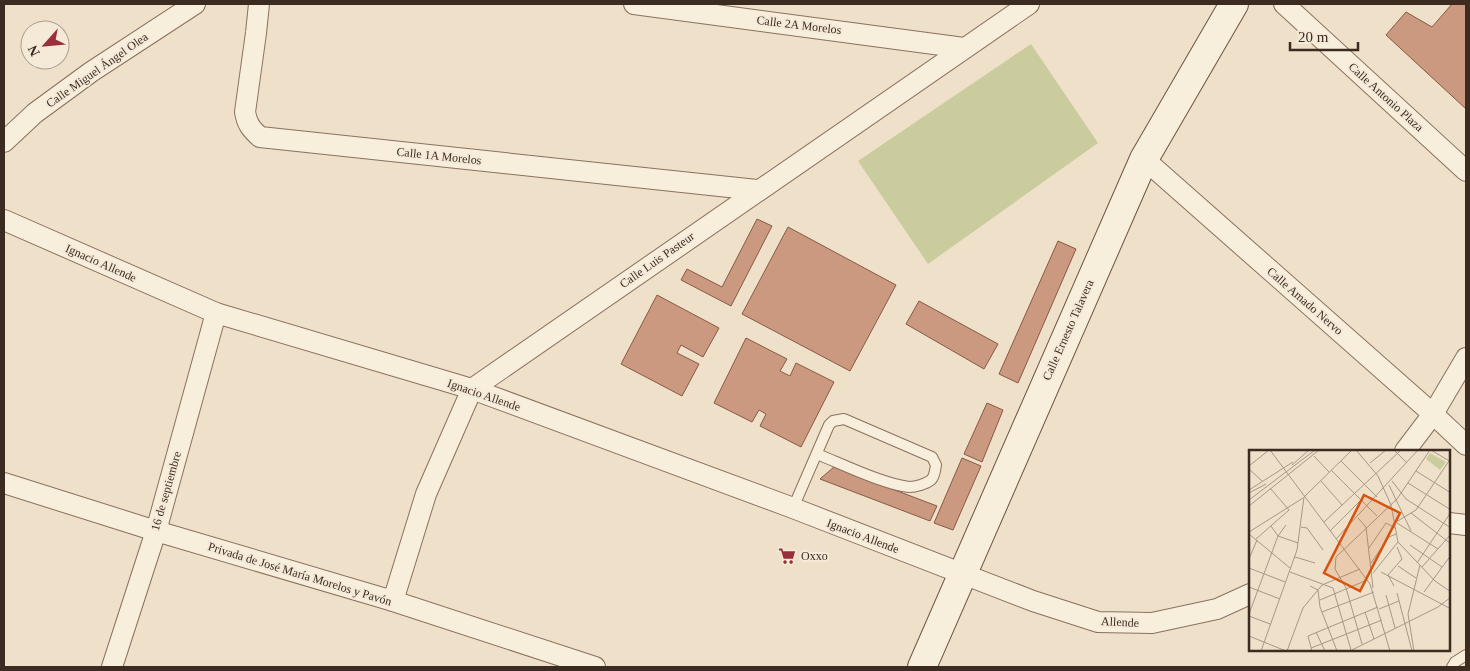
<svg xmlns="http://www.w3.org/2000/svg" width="1470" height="671" font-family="'Times New Roman',serif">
  <rect width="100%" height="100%" fill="#eee0c9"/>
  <path fill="#cbcc9d" d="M1031,44l67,99 -170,121 -70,-103z"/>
  <g fill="#cb9980" stroke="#895944">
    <path d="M1452,4h14v102l-1,2 -79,-73 20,-23 26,15z"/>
    <path d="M757,219l15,7 -41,80 -50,-26 6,-11 35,18z"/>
    <path d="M788,227l108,58 -46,86 -108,-57z"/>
    <path d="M1058,241l18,8 -58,134 -19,-9z"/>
    <path d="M657,295l62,33 -16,29 -22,-12 -4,8 22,11 -17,32 -61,-32z"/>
    <path d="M919,301l79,43 -14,25 -78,-45z"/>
    <path d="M746,338l41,21 -7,12 10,5 6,-13 38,19 -33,65 -41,-21 6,-12 -7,-4 -7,12 -38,-19z"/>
    <path d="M987,403l16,7 -21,52 -18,-8z"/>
    <path d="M962,458l19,8 -28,64 -19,-7z"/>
    <path d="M834,467l103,39 -7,15 -110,-42z"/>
  </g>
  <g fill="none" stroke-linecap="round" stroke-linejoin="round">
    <g stroke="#8a715e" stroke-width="12">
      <g id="lane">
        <path d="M793,508l36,-83 4,-4 11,-2 88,38 4,8c-1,5 -1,11 -5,15 -5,4 -15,7 -22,7 -26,-3 -67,-23 -92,-33"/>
        <path d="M1452,667l3,-5 11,-7"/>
      </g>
    </g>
    <g stroke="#8a715e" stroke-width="22">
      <g id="street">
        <path d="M259,4l-3,29 -11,79c2,12 6,17 15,25l497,53"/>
        <path d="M634,4l330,44"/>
        <path d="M1284,4l182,167"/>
        <path d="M4,142l31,-29 56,-41 104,-68"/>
        <path d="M1144,159l289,255 33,31"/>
        <path d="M4,220l212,93 256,76 321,119 240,93 65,21 54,1 65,-14 33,-15"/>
        <path d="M1405,451l28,-37 33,-56"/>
        <path d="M4,483l152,48 237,70 202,66"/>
        <path d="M1449,523l17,2"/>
        <path d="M393,601l33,-107 46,-105 557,-385"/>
        <path d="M112,667l44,-136 60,-218"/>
      </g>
    </g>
    <g stroke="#6c5341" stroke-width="30">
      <path id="secondary" d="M922,667l222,-508 90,-155"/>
    </g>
    <use href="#lane" stroke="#f8eedc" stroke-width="10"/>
    <use href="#street" stroke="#f8eedc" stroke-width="20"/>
    <use href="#secondary" stroke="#f8eedc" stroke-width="28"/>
  </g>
  <defs>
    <g id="supermarket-bare" transform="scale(1.35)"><path d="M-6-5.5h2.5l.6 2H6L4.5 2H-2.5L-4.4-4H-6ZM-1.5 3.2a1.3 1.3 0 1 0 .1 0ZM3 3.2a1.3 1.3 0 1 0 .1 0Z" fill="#982f39" stroke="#f5ead8" stroke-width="2.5" paint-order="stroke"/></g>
  </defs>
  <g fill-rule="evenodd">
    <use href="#supermarket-bare" x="787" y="556"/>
  </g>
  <g text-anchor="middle" stroke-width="4" stroke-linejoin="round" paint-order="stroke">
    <g font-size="12" fill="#3b2b21" stroke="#f5ead8">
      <text transform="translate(799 25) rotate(7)" y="4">Calle 2A Morelos</text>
      <text transform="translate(97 70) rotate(-35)" y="4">Calle Miguel Ángel Olea</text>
      <text transform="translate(1386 97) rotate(42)" y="4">Calle Antonio Plaza</text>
      <text transform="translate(439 156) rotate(6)" y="4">Calle 1A Morelos</text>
      <text transform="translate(657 260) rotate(-35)" y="4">Calle Luis Pasteur</text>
      <text transform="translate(101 263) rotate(24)" y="4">Ignacio Allende</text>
      <text transform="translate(1305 301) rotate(41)" y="4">Calle Amado Nervo</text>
      <text transform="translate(1068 330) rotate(-66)" y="4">Calle Ernesto Talavera</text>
      <text transform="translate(484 395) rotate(19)" y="4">Ignacio Allende</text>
      <text transform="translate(166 491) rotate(-74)" y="4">16 de septiembre</text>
      <text transform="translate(863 536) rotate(21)" y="4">Ignacio Allende</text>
      <text transform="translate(300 574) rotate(17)" y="4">Privada de José María Morelos y Pavón</text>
      <text transform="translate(1120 622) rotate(3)" y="4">Allende</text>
    </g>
    <g font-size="12" fill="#3b2b21" stroke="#f5ead8" text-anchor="start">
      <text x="801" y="560">Oxxo</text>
    </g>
  </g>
  <g transform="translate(1249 450)">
    <rect width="201" height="201" fill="#eee0c9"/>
    <path d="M181,3l16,9 -6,8 -14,-11z" fill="#cbcc9d"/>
    <path fill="none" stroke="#a69886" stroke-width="1" d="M21,0l100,134 20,67M107,0l22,26 13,29 7,37 37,39 16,11M145,0l13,13M182,0l20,12M65,6l15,16M92,11l36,36M121,13l16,-13M43,15l17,-15M0,16l20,-16M0,19l13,12M82,20l46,46M167,21l35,22M72,31l21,24M143,31l14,18 45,29M159,33l43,27M140,35l22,46M0,40l44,-28M0,43l17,-9M0,50l66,-50M0,56l70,-56M162,63l40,31M109,68l8,9 7,61M75,72l77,-72M147,72l20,-12 33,-49M148,73l41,26M22,76l7,10 20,7M52,77l6,1 16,22M81,81l31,-31M0,82l54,-34M0,84l41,34M7,89l33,-29 -19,-22M87,89l82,-89M161,95l32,22M120,98l17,-25 9,5M46,107l20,6M0,109l8,-19M122,113l18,-26 7,-3M168,113l34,-51M149,116l18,12M173,117l29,-33M0,118l36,14M41,122l43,16 18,62M132,122l70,37M124,123l25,-31M61,136l8,4 2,17 17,44M145,136l-6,-11 14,-16 -5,-12M0,137l31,12M175,142l27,-37M148,143l15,58M137,145l9,33M71,150l47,-20M130,159l20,-8M73,162l52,-20M116,162l9,27M0,164l29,-78 8,-11M0,166l21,8M67,182l9,19M0,186l37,15M113,194l-16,-56 -11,-19 1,-12 61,-58 33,-49M62,198l71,-28M12,201l36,-101 7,-53 48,-47M38,201l16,-43 19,-23 38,-16M63,201l-4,-15 70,-29M101,201l88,-44 13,-10M165,201l-6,-37 12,-49"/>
    <path fill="#d7540e" fill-opacity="0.15" stroke="#d7540e" stroke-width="2.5" d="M115,45l36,18 -40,78 -36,-18z"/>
    <rect width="201" height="201" fill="none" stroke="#3b2b21" stroke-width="2.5"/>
  </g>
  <rect width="1470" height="671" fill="none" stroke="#3b2b21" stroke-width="10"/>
  <g transform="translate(45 45) rotate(243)"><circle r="24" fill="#f5ead8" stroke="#ab9e8f"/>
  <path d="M0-4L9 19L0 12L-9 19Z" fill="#982f39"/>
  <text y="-8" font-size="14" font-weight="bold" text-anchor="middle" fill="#3b2b21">N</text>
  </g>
  <path d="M1290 42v8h68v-8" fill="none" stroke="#3b2b21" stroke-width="2.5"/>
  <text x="1298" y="42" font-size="15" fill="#3b2b21" stroke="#f5ead8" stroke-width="4" paint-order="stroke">20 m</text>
</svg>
